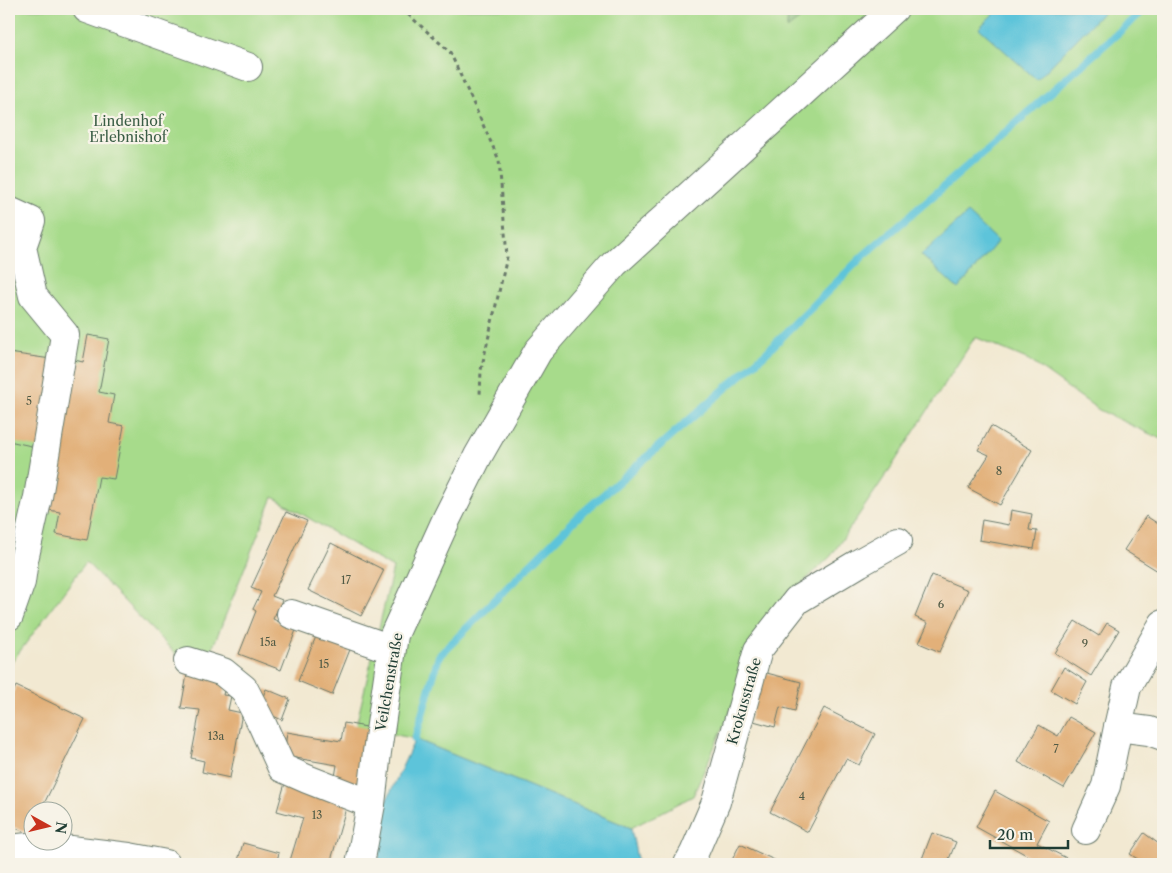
<svg xmlns="http://www.w3.org/2000/svg" width="1172" height="873" font-family="'Libre Caslon Text',serif">
  <rect width="100%" height="100%" fill="#f7f3e8"/>
  <filter id="ink" filterUnits="userSpaceOnUse"><feTurbulence type="fractalNoise" baseFrequency=".02" numOctaves="2"/><feDisplacementMap in="SourceGraphic" scale="10" xChannelSelector="R" yChannelSelector="G"/><feConvolveMatrix kernelMatrix="1 2 1 2 8 2 1 2 1" color-interpolation-filters="sRGB"/></filter>
  <filter id="wash" filterUnits="userSpaceOnUse"><feTurbulence type="fractalNoise" baseFrequency=".0096" numOctaves="4" result="noise"/><feDisplacementMap in="SourceGraphic" scale="20" xChannelSelector="R" yChannelSelector="G"/><feGaussianBlur stdDeviation="1.12" result="paint"/><feColorMatrix in="noise" values="0 0 0 0 0 0 0 0 0 0 0 0 0 0 0 0 0 1.4 0 .05"/><feComposite in="paint" operator="in"/></filter>
  <g filter="url(#wash)">
    <rect width="100%" height="100%" fill="#f2e9d2"/>
    <path fill="#a7db8b" stroke="#638c60" d="M9,9h779l-1,19 26,-19h350v431l-64,-30 -70,-50 -54,-23 -83,129 -61,90 -56,53 -82,187 -62,32 -216,-89 -59,-13 37,-158 -120,-71 -73,182 -114,-117 -77,104z"/>
    <path fill="#85bb77" stroke="#527c56" d="M788,9h25l-26,20z"/>
    <g fill="#5dc4da" stroke="#3e8087">
      <path d="M998,9h108l-69,71 -58,-52z"/>
      <path d="M968,213l30,28 -40,48 -37,-34z"/>
      <path d="M415,739l216,89 7,36h-259v-47z"/>
    </g>
    <g fill="none" stroke-linecap="round" stroke-linejoin="round">
      <path stroke="#5dc4da" stroke-width="8" d="M415,739l24,-83 140,-140 186,-162 98,-98 85,-73 197,-174"/>
    </g>
    <g id="blocks">
      <g fill="#e2b079">
        <path d="M88,335l21,4 -10,53 15,3 -5,28 15,3 -10,53 -15,-2 -12,63 -31,-6 4,-22 -17,-3 27,-150 13,3z"/>
        <path d="M9,353l49,7 -18,88 -31,-7z"/>
        <path d="M991,426l41,24 -32,55 -32,-17 21,-33 -11,-5z"/>
        <path d="M1011,510l21,4 -3,16 8,1 -3,18 -55,-9 3,-20 27,5z"/>
        <path d="M286,512l21,9 -35,75 10,4 -9,19 23,11 -15,40 -42,-16 17,-43 -3,-2 8,-17 -10,-4z"/>
        <path d="M1146,516l17,11v36l-5,8 -34,-21z"/>
        <path d="M331,543l53,27 -23,46 -53,-26z"/>
        <path d="M932,575l36,15 -28,62 -21,-9 9,-20 -13,-6z"/>
        <path d="M1075,621l24,15 8,-13 12,7 -28,46 -36,-23z"/>
        <path d="M317,634l34,13 -19,48 -34,-14z"/>
        <path d="M1064,667l23,15 -12,22 -24,-14z"/>
        <path d="M188,669l38,13 -3,13 8,1 -3,14 14,3 -12,65 -28,-6 2,-11 -13,-3 9,-48 -19,-2z"/>
        <path d="M763,672l38,10 -6,29 -15,-4 -5,20 -25,-7z"/>
        <path d="M16,686l69,33 -44,91h-9v17l-3,7 -20,-9v-124z"/>
        <path d="M266,689l24,10 -8,21 -24,-11z"/>
        <path d="M824,708l51,26 -16,31 -13,-6 -38,73 -38,-20z"/>
        <path d="M1069,717l27,15 -32,56 -46,-26 21,-37 19,11z"/>
        <path d="M344,723l28,5 -10,59 -28,-4 3,-18 -53,-9 3,-24 54,9z"/>
        <path d="M285,783l63,18 -18,63h-41l14,-46 -26,-7z"/>
        <path d="M995,791l54,30 -12,22 41,21h-52l4,-7 -54,-30z"/>
        <path d="M932,833l24,9 -9,22h-27z"/>
        <path d="M1144,833l19,14v8l-7,9h-11l-15,-10z"/>
        <path d="M243,843l36,10 -3,11h-39z"/>
        <path d="M740,844l43,20h-53z"/>
      </g>
    </g>
  </g>
  <g filter="url(#ink)">
    <use href="#blocks" fill-opacity="0" stroke="#69796b" stroke-width="1"/>
    <g fill="none" stroke-linecap="round" stroke-linejoin="round">
      <g stroke="#69796b" stroke-width="30">
        <g id="minor">
          <path d="M87,9l161,58"/>
          <path d="M9,211l22,10 -9,26 11,49 32,39 -27,162 -14,63 -3,22 -12,34"/>
          <path d="M291,614l100,35"/>
          <path d="M1163,624l-36,63 -9,40 31,4 14,5"/>
          <path d="M188,661l35,11 21,17 18,35 20,44 25,11 64,25"/>
          <path d="M1086,830l20,-44 12,-59"/>
          <path d="M9,849l29,-3 91,11 37,7"/>
          <path d="M360,864l11,-60 6,-52 17,-117 53,-117 31,-62 60,-105 76,-87 280,-255"/>
          <path d="M688,864l6,-11 22,-51 42,-152 39,-50 62,-37 39,-22"/>
        </g>
      </g>
      <path stroke="#69796b" stroke-width="3" stroke-dasharray="4 4" stroke-linecap="butt" d="M402,9l48,43 49,108 8,97 -26,113 -1,25"/>
      <use href="#minor" stroke="#fff" stroke-width="28"/>
    </g>
  </g>
  <g text-anchor="middle" stroke-width="4.5" stroke-linejoin="round" paint-order="stroke">
    <g font-size="11" fill="#505a45">
      <text x="29" y="405">5</text>
      <text x="999" y="475">8</text>
      <text x="346" y="584">17</text>
      <text x="941" y="608">6</text>
      <text x="268" y="646">15a</text>
      <text x="1085" y="648">9</text>
      <text x="324" y="668">15</text>
      <text x="216" y="740">13a</text>
      <text x="1056" y="753">7</text>
      <text x="802" y="800">4</text>
      <text x="317" y="819">13</text>
    </g>
    <g font-size="14" fill="#3a5d45" stroke="#f7f3e8">
      <text x="128" y="126">Lindenhof<tspan x="128" dy="16">Erlebnishof</tspan></text>
    </g>
    <g font-size="14" fill="#1f3d34" stroke="#f7f3e8">
      <text transform="translate(389 682) rotate(-80)" y="5">Veilchenstraße</text>
      <text transform="translate(744 701) rotate(-74)" y="5">Krokusstraße</text>
    </g>
  </g>
  <rect width="1172" height="873" fill="none" stroke="#f7f3e8" stroke-width="30"/>
  <g transform="translate(48 826) rotate(98)"><circle r="24" fill="#f7f3e8" stroke="#a1aaa0"/>
  <path d="M0-4L9 19L0 12L-9 19Z" fill="#c8321e"/>
  <text y="-8" font-size="14" font-weight="bold" text-anchor="middle" fill="#1f3d34">N</text>
  </g>
  <path d="M990 840v8h78v-8" fill="none" stroke="#1f3d34" stroke-width="2.5"/>
  <text x="997" y="840" font-size="15" fill="#1f3d34" stroke="#f7f3e8" stroke-width="4" paint-order="stroke">20 m</text>
</svg>
